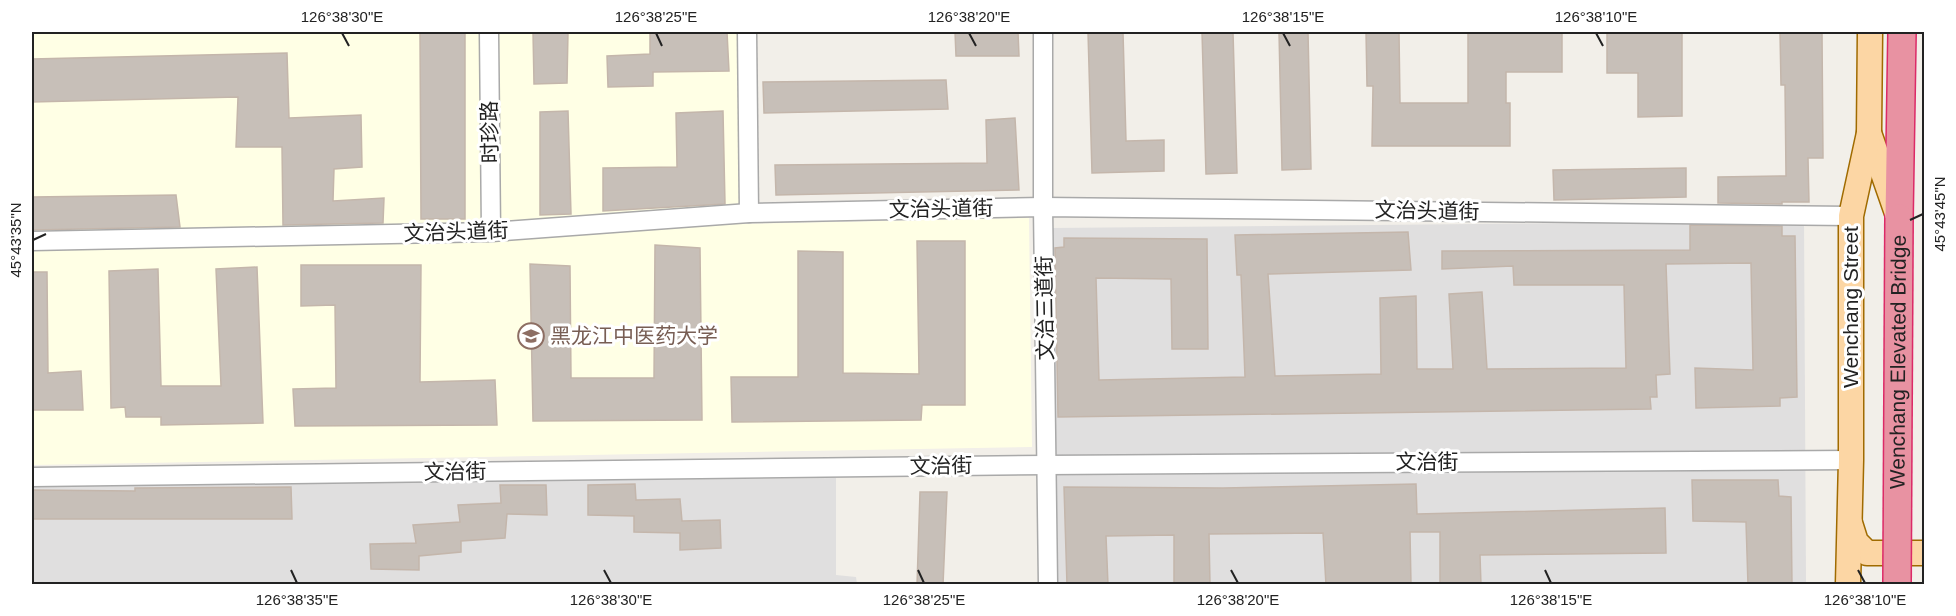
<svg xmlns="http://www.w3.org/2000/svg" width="1956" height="616" font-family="Arial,'Noto Sans SC',sans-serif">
  <rect width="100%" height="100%" fill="#f2efe9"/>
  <g fill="#e0dfdf">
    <path d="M1804,221l2,363h-748l-6,-356z"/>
    <path d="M836,478v97l20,2 1,7h-825v-99z"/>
  </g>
  <path fill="#ffffe5" d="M32,32h707l2,192 288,-6 3,229 -1000,18z"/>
  <g fill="#c7bfb8" stroke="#c4b6ab" stroke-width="1.5">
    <path d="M420,32h45v187h-44z"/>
    <path d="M533,32h35l-1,51 -33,1z"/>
    <path d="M727,32l2,39 -76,1v14l-45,1 -1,-31 43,-2v-21z"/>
    <path d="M955,32h63l1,24h-63z"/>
    <path d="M1088,32h35l3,109 38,-1v31l-72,2z"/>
    <path d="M1202,32h31l4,141 -31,1z"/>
    <path d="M1279,32h29l3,137 -29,1z"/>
    <path d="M1366,32h33l1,71h68v-71h94v40h-56v31h4v43h-138l1,-60h-6z"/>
    <path d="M1607,32h75v84l-44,1v-44h-31z"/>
    <path d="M1780,32h42l1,126h-15l1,44h-27v2l-64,-1v-26l68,-1 -1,-91h-4z"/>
    <path d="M287,53l2,65 72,-3 1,52 -28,2 -1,32 51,-3 -1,25 -100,2 -1,-78h-46l2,-50 -206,5v-43z"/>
    <path d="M946,80l2,29 -184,4 -1,-31z"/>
    <path d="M568,111l3,103 -31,1v-103z"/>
    <path d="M723,111l2,93 -122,7v-43l74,-1 -1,-54z"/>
    <path d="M1015,118l4,72 -243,5 -1,-30 212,-2 -1,-43z"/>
    <path d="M1686,168v29l-132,3 -1,-30z"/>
    <path d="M176,195l4,32 -148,3v-33z"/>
    <path d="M1690,225l92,1v10h13l2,161 -17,1v8l-84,2 -1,-40 58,2 -2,-107 -85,1 4,110 -14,1 1,22h-7l1,12 -593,8 -3,-169 9,-1v-9l143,1 1,110h-36l-1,-70 -75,-1 3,102 146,-3 -4,-102h-4l-2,-40 173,-3 3,38 -143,4 7,102 106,-2 -1,-76 36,-2 1,73h36l-4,-75 33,-2 5,77 139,-1 -2,-83h-110l-1,-19 -71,3v-18l248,-1z"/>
    <path d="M917,241h48v164h-43l-1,15 -189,2 -1,-45h67v-126l45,1v121l76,1z"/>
    <path d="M655,245l45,3 2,172 -169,1 -3,-157 40,2 1,112h83z"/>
    <path d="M301,265h120l-1,117 75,-2 2,45 -202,1 -2,-37 43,-1 -1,-83 -34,1z"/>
    <path d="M257,267l6,156 -102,2v-8h-35l-1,-10 -14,1 -2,-137 49,-2 3,117h60l-5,-117z"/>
    <path d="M32,272h15l1,101 33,-2 2,39h-51z"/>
    <path d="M1692,480h86l1,16 12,1 1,88h-44l-2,-63 -53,-1z"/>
    <path d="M635,484l1,16 44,-1 2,22 38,-1 1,28 -41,2v-17l-46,-1v-16l-46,-1v-30z"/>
    <path d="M1416,484l1,30 248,-6 1,45 -186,2 1,30h-41v-53h-30l1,53h-85l-3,-52 -114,1 1,51h-36v-50l-68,1 2,49h-41l-3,-98 159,1z"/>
    <path d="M500,485h46l1,30 -40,-1 -2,24 -44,3v11l-42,4v14l-48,-1 -1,-25 46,-1 -3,-18 47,-3 -2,-17 43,-2z"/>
    <path d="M291,487l1,32h-260v-29l103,1v-3z"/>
    <path d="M920,492h27l-4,93h-26z"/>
  </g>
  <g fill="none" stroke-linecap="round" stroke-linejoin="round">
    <g stroke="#a9a9a9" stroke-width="21">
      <g id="minor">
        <path d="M489,32l2,200"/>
        <path d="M747,32l2,181"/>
        <path d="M1043,32v175l5,377"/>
        <path d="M32,241l459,-9 258,-19 294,-6 808,9"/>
        <path d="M32,477l1015,-12 804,-5"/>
      </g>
    </g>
    <g stroke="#a06b00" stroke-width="27">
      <g id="major">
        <path d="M1869,133l28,80"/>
        <path d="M1850,523l6,19 11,11h57"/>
        <path d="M1848,584l3,-124v-244l18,-83 1,-101"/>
      </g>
    </g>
    <g stroke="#dc2a67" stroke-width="30">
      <path id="highway" d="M1899,218l3,-186"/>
    </g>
    <use href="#minor" stroke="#fff" stroke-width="18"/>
    <use href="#major" stroke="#fcd6a4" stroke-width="24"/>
    <use href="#highway" stroke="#e892a2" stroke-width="27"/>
    <g stroke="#dc2a67" stroke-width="30" stroke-linecap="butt">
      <g id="highway-bridge">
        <path id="s1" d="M1897,584l2,-366"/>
      </g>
    </g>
    <use href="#highway-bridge" stroke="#e892a2" stroke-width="27"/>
  </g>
  <path fill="none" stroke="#222" stroke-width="2" d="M342,33l7,13M656,33l6,13M969,33l7,13M1283,33l7,13M1596,33l7,13M1910,220l13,-6M33,240l13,-6M291,570l6,13M604,570l7,13M918,570l6,13M1231,570l7,13M1545,570l6,13M1858,570l7,13"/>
  <defs>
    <g id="university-ring" transform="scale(1.35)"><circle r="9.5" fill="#fff" stroke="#8d6e63" stroke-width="1.5"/><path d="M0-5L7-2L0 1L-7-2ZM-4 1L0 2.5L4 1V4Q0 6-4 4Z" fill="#8d6e63"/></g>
  </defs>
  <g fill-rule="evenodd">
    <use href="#university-ring" x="531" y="336"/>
  </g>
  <g text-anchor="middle" stroke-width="6" stroke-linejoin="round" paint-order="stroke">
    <g font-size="21" fill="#222" stroke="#fff">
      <text transform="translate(490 132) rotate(-91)" y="7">时珍路</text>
      <text transform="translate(941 209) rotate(-1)" y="7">文治头道街</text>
      <text transform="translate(1427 211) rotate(1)" y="7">文治头道街</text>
      <text transform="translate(456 232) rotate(-2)" y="7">文治头道街</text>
      <text transform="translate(1851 307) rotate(-90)" y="7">Wenchang Street</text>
      <text transform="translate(1045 308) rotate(-91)" y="7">文治三道街</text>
      <text dy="7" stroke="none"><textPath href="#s1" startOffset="222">Wenchang Elevated Bridge</textPath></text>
      <text x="1427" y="469">文治街</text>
      <text transform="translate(941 466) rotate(-1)" y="7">文治街</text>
      <text transform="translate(455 472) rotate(-1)" y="7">文治街</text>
    </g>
    <g font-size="21" fill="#785e54" stroke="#fff" text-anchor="start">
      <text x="550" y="343">黑龙江中医药大学</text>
    </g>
  </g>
  <rect width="1956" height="616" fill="none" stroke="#ffffff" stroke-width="66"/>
  <rect x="33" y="33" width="1890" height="550" fill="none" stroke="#222" stroke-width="2"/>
  <g font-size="15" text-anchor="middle" fill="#222">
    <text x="342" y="22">126°38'30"E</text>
    <text x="656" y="22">126°38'25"E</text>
    <text x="969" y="22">126°38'20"E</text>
    <text x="1283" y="22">126°38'15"E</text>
    <text x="1596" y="22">126°38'10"E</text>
    <text transform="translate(1940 214) rotate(-90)" y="5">45°43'45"N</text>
    <text transform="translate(16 240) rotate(-90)" y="5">45°43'35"N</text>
    <text x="297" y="605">126°38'35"E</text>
    <text x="611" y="605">126°38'30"E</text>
    <text x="924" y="605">126°38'25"E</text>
    <text x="1238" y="605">126°38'20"E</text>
    <text x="1551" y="605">126°38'15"E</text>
    <text x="1865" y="605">126°38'10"E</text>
  </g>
</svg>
